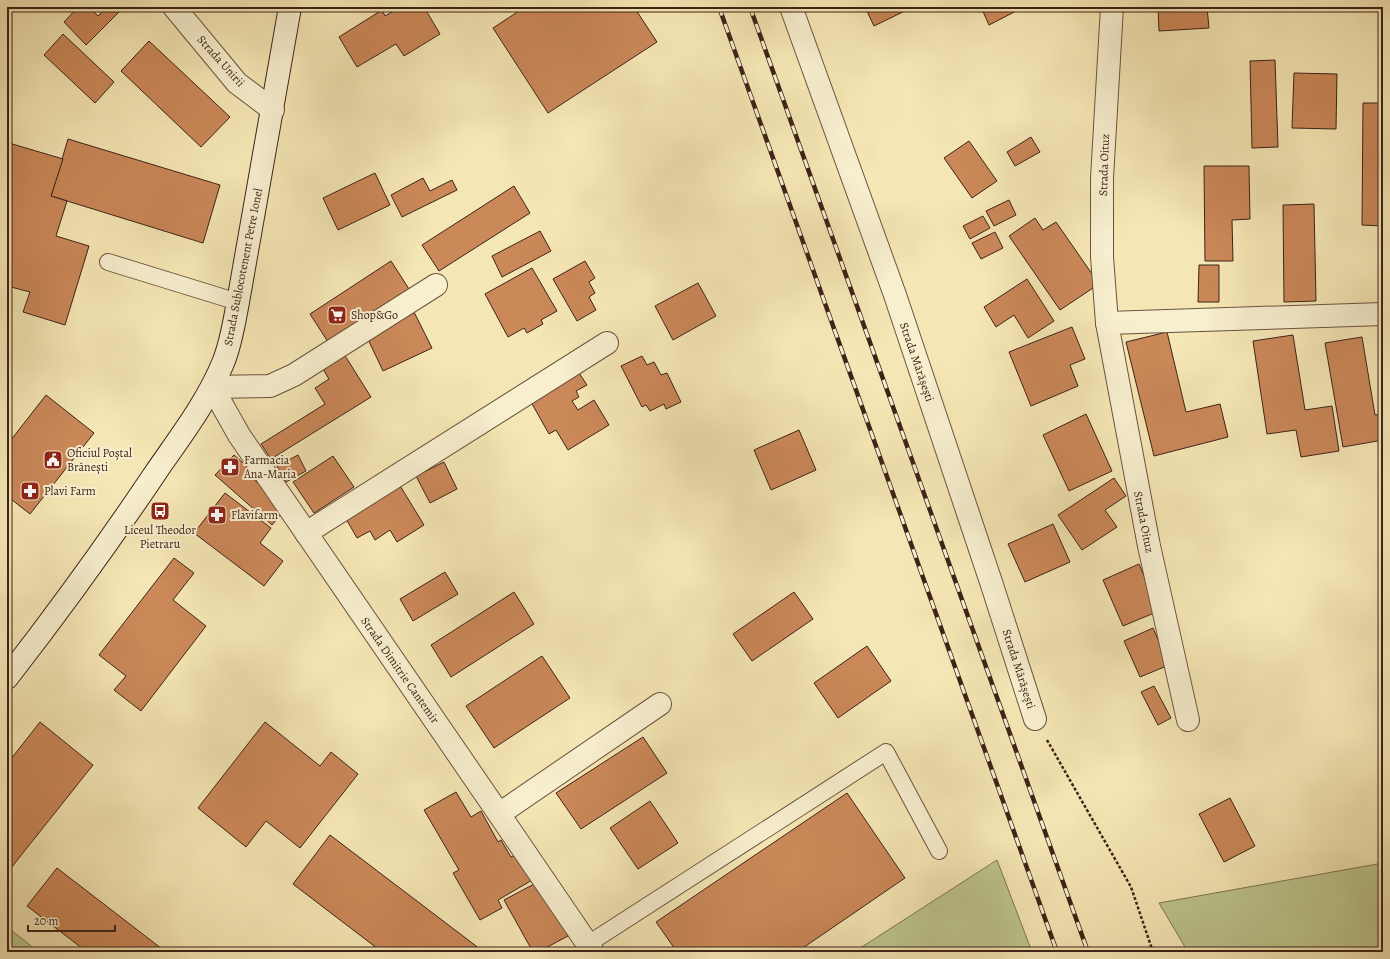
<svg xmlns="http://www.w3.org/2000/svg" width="1390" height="959" font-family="Alegreya,serif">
  <rect width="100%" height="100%" fill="#f5e7b5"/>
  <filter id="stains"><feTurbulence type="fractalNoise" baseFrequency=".005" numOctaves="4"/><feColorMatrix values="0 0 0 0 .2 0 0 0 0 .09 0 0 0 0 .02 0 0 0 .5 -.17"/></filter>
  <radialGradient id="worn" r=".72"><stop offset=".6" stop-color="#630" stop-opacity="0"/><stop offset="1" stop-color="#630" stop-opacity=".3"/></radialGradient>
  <g fill="#bdc58d" stroke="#7d7452">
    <path d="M997,860l35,92h-178z"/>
    <path d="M1383,863v89h-195l-29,-49z"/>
    <path d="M7,927l32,25h-32z"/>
  </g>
  <g fill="#cb8859" stroke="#3d2218">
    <path d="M78,7h11l9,9 9,-9h7l5,5 -33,33 -22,-23z"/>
    <path d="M400,7h24l16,27 -36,22 -8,-12 -39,23 -18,-30 43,-27 3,6z"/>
    <path d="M525,7h109l23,35 -109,71 -55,-85z"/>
    <path d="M865,7h48l-39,19z"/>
    <path d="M981,7h43l-35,18z"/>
    <path d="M1158,7h49l2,21 -50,3z"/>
    <path d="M63,34l51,48 -19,21 -51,-48z"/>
    <path d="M149,41l81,76 -29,30 -80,-76z"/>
    <path d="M1275,60l3,87 -26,1 -2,-87z"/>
    <path d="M1294,73l43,1 -1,55 -44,-1z"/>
    <path d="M1363,103h20v123l-21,-1z"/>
    <path d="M1031,137l9,15 -25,14 -8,-14z"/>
    <path d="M68,139l152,46 -17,58 -152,-47z"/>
    <path d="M969,141l28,40 -25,17 -28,-40z"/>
    <path d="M9,143l54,16 -12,37 16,5 -11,35 33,10 -24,79 -42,-13 7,-20 -23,-6v-141z"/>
    <path d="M1204,166h45l1,53 -18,1 1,41h-28z"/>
    <path d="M375,173l15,32 -52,25 -15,-32z"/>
    <path d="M423,178l7,13 22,-11 5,10 -55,27 -11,-22z"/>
    <path d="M514,186l16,27 -91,58 -17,-26z"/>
    <path d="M1009,200l7,15 -22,11 -8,-15z"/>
    <path d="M1314,204l2,97 -32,1 -1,-97z"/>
    <path d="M983,216l7,12 -20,11 -7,-13z"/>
    <path d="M1035,218l8,12 13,-8 43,62 -39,26 -51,-74z"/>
    <path d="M540,231l11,20 -49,26 -10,-21z"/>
    <path d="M995,232l8,16 -22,11 -9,-16z"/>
    <path d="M391,261l18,28 -81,53 -18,-28z"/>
    <path d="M585,261l10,17 -6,4 6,11 -6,4 7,13 -19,11 -24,-42z"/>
    <path d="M1199,265h20v37h-21z"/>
    <path d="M532,268l25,43 -16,9 2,4 -16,9 -3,-5 -16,9 -23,-43z"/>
    <path d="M1027,279l27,42 -26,17 -14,-23 -18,12 -12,-20z"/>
    <path d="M698,283l18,33 -43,24 -18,-34z"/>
    <path d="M413,310l19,38 -49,23 -18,-38z"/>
    <path d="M1072,327l13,32 -15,6 8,21 -47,20 -22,-54z"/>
    <path d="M1167,332l19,80 34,-8 8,33 -74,19 -28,-114z"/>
    <path d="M1293,335l12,75 27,-4 7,45 -38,6 -5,-27 -29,4 -14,-93z"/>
    <path d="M1362,337l13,78 8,-1v26l-40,7 -18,-104z"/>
    <path d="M342,351l29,46 -100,62 -10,-15 64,-40 -10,-16 14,-9 -9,-15z"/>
    <path d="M642,356l5,9 7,-3 7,13 6,-2 14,29 -15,7 -2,-5 -14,7 -4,-6 -4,2 -21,-41z"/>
    <path d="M579,373l8,12 -11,6 3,6 -7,4 6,9 16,-10 15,25 -41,25 -12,-20 -7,4 -18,-32z"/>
    <path d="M46,395l48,38 -64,81 -23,-18v-51z"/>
    <path d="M1086,414l26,57 -43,20 -26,-56z"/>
    <path d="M799,430l17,40 -45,20 -17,-40z"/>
    <path d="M234,455l19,17 -3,4 36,32 -14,17 -57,-50z"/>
    <path d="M298,455l8,16 -20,11 -9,-16z"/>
    <path d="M333,456l21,31 -40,26 -21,-31z"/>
    <path d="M444,462l13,27 -27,14 -14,-27z"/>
    <path d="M1114,478l12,18 -21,14 12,17 -35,23 -24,-35z"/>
    <path d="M399,484l25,41 -27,17 -7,-12 -15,10 -5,-9 -13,7 -12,-21z"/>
    <path d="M225,493l46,35 -11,15 23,18 -19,25 -70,-53z"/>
    <path d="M1053,524l17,38 -45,20 -17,-38z"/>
    <path d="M174,558l20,15 -21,27 33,26 -65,85 -27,-21 12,-14 -27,-21z"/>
    <path d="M1139,564l20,47 -36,15 -20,-46z"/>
    <path d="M445,572l13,22 -45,27 -13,-22z"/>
    <path d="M514,592l20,32 -83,53 -20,-32z"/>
    <path d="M794,592l19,27 -61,42 -19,-27z"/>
    <path d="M1153,628l16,37 -29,12 -16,-36z"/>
    <path d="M867,646l24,35 -53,37 -24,-35z"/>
    <path d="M542,656l28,42 -76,50 -28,-42z"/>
    <path d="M1154,686l17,32 -13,7 -17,-33z"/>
    <path d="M40,722l53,43 -86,108v-109z"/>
    <path d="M265,722l55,44 11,-14 27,22 -58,74 -34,-27 -20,26 -48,-39z"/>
    <path d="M643,737l24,36 -86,56 -25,-36z"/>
    <path d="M456,792l15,25 10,-6 17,31 3,-2 10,17 8,-4 15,26 -36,21 4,8 -22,12 -27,-47 6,-3 -35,-60z"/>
    <path d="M847,793l58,85 -108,74h-120l-21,-30z"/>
    <path d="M1230,798l25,48 -31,16 -25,-48z"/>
    <path d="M650,801l28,42 -40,26 -28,-41z"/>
    <path d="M330,835l154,117h-102l-89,-68z"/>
    <path d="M57,868l109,84h-79l-60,-46z"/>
    <path d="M538,882l30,54 -30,16h-5l-29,-52z"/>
  </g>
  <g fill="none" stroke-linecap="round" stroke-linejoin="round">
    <g stroke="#6b533f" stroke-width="18">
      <g id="service">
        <path d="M108,262l130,40"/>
        <path d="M588,944l298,-192 53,99"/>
      </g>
    </g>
    <g stroke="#6b533f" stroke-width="24">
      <g id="minor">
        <path d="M174,7l63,76 36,27"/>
        <path d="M791,7l104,288 97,290 43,134"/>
        <path d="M1112,7l-10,171v79l5,66 42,223 39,174"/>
        <path d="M436,285l-142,90 -24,11 -58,1 27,48 260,379 94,138"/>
        <path d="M1107,323l276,-9"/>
        <path d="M306,533l301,-190"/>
        <path d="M499,814l161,-110"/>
      </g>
    </g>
    <g stroke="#3d2218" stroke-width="24">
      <path id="secondary" d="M7,678c52,-67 102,-136 149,-206 24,-35 51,-70 67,-109 8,-19 11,-40 15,-61l52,-295"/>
    </g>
    <path stroke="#3d2218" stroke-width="2.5" stroke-dasharray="3 2" stroke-linecap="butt" d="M1047,740l84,147 22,65"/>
    <use href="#service" stroke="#f8efcf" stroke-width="16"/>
    <use href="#minor" stroke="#f8efcf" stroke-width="22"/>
    <use href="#secondary" stroke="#f8efcf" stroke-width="22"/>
    <g stroke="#3d2218" stroke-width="4.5">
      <g id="rail">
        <path d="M719,7l338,945"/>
        <path d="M750,7l338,945"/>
      </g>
    </g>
    <use href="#rail" stroke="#f8efcf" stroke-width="3" stroke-dasharray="9" stroke-linecap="butt"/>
  </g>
  <defs>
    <g id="supermarket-square" transform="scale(1)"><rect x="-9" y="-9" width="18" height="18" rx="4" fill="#8f2418" stroke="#f8efcf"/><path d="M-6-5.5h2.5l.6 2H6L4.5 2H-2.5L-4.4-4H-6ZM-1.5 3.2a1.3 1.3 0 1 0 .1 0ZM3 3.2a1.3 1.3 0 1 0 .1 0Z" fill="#fff"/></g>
    <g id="civic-square" transform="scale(1)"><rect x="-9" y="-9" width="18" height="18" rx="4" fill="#8f2418" stroke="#f8efcf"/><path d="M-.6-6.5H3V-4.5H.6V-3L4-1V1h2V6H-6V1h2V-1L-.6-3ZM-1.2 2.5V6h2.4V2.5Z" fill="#fff"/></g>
    <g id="pharmacy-square" transform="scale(1)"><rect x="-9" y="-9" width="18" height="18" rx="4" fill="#8f2418" stroke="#f8efcf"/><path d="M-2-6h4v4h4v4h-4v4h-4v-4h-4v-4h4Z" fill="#fff"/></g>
    <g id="bus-square" transform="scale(1)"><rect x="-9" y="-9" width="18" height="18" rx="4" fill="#8f2418" stroke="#f8efcf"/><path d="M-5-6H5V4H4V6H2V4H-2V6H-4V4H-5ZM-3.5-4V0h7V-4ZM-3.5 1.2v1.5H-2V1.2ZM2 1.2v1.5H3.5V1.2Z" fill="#fff"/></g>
  </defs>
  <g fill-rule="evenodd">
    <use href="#supermarket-square" x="337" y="315"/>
    <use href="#civic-square" x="53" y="460"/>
    <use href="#pharmacy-square" x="230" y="467"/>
    <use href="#pharmacy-square" x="30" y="491"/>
    <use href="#bus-square" x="160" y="511"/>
    <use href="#pharmacy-square" x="217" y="515"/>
  </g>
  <g text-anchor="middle" stroke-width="4" stroke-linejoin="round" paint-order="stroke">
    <g font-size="12" fill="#3d2218" stroke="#f8efcf">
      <text transform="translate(221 61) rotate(48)" y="4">Strada Unirii</text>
      <text transform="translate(1104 165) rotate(-88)" y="4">Strada Oituz</text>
      <text transform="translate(243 267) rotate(-79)" y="4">Strada Sublocotenent Petre Ionel</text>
      <text transform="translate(917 362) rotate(71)" y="4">Strada Mărășești</text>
      <text transform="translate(1144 522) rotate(79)" y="4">Strada Oituz</text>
      <text transform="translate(1019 669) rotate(72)" y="4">Strada Mărășești</text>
      <text transform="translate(400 670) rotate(55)" y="4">Strada Dimitrie Cantemir</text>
    </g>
    <g font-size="12" fill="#3d2218" stroke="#f8efcf" text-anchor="start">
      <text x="351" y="319">Shop&amp;Go</text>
      <text x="67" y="457">Oficiul Poștal<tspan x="67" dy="14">Brănești</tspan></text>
      <text x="244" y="464">Farmacia<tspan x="244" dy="14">Ana-Maria</tspan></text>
      <text x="44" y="495">Plavi Farm</text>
      <text x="231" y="519">Flavifarm</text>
      <text x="160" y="534" text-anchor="middle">Liceul Theodor<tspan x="160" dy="14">Pietraru</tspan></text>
    </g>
  </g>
  <rect width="1390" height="959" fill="none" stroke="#f5e7b5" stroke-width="24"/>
  <rect x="8" y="8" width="1374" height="943" fill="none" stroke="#3d2218" stroke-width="2"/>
  <rect x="12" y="12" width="1366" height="935" fill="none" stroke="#3d2218"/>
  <path d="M28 925v6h87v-6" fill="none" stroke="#3d2218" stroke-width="2"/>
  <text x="34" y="925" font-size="12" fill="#3d2218" stroke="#f8efcf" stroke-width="3" paint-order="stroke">20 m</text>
  <rect width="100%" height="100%" filter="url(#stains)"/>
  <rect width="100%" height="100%" fill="url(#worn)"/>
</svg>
